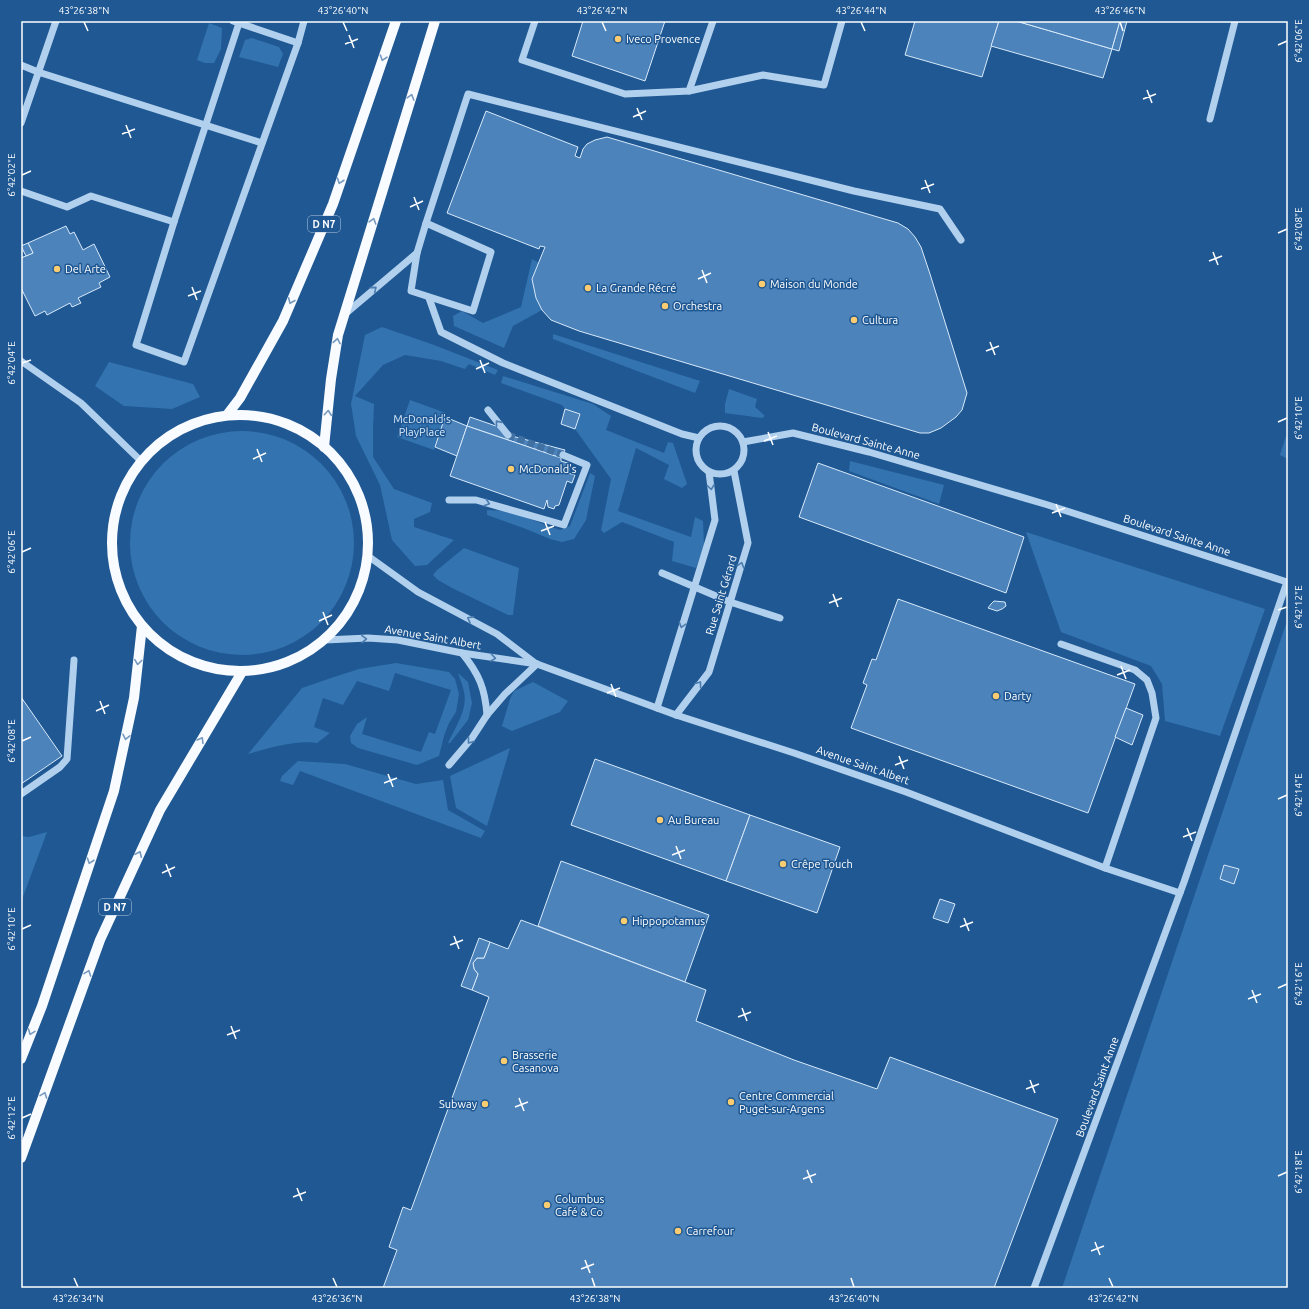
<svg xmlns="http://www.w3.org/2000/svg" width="1309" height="1309" font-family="Ubuntu,sans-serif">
  <rect width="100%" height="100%" fill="#1f5893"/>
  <g fill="#3373b0">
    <path d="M209,23l13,5 -1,21 -7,14h-9l-8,-3z"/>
    <path d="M252,38l27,9 4,7 -5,13 -39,-10 6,-17z"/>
    <path d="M532,259l7,4 -3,35 6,12 -29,16 -9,22 -50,-22 -1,-10 9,-5 21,12 38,-16z"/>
    <path d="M382,327l52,18 64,25 -3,5 -26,-11 -4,5 -24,-8 -36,-6 -22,10 -28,31 19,8 -1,25v28l21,32 38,14 -2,9 -16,7v8l40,13 -27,25 -12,1 -23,-26 -12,-55 -24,-49 -5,-32 14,-69z"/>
    <path d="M553,334l147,47 -5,12 -142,-54z"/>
    <path d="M109,362l84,22 7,13 -28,12 -48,-3 -29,-20z"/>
    <path d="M503,376l90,28 18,12 -5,14 58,23 4,-11 5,1 14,41 -5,4 -18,-9 5,-14 -33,-17 -18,63 73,26 4,-20 8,4 1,25 -8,22 -24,-7 2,-19 -52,-20 -18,11 -3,-3 10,-51 -36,-50 5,-15 -15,-5 -3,-4 -61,-22z"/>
    <path d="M729,389l28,10 -2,8 10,9 -3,2 -37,-5v-9z"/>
    <path d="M410,400l36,13 -12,37 -37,-13z"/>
    <circle cx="242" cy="543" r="112"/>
    <path d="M1286,436h2v23l-8,-4z"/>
    <path d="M850,461l94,24 -5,19 -90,-33z"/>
    <path d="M590,473l5,3 -9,44 -12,19 -12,3 -12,-3 -24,-10 -39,-14v-5l21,1 52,19 10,-4z"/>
    <path d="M1026,532l239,77 -45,127 -55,-15 -3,-37 -11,-18 -90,-34z"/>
    <path d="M464,548l55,20 -6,47h-5l-56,-27 -14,-8 -5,-5 3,-4z"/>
    <path d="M1288,618v670h-226z"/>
    <path d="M396,663l53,9 6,7 4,15 -3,18 -7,11 -5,13 -5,20 -22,9 -59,-17 -7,-5 -1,-7 7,-12 10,-7 -5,17 59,18 8,-20 6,2 16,-44 -56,-17 -6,18 -32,-10 -14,24 -20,-7 -9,29 16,6 -13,10c-22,-3 -48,5 -69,11l54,-66 32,-11 25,-8z"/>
    <path d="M458,673l10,9 4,21 -4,17 -18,23h-2c7,-15 20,-34 16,-51 -1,-6 -4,-13 -6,-19z"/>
    <path d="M533,682l35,19 -8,11 -48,19 -10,-5 8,-27 4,-8z"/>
    <path d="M510,748l-23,78 -31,-18 -6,-32z"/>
    <path d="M298,761l47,3 71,20 27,-4 5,30 37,21 -4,7 -181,-67 -7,14 -13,-4 2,-5z"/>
    <path d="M47,832l-26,70v-66l8,1z"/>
  </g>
  <g fill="#4c83bb" stroke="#d7e9fa">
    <path d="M583,21h82l-20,60 -73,-25z"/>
    <path d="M915,21h84l-17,56 -77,-22z"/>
    <path d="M999,21h17l96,28 -9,29 -112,-32z"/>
    <path d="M1016,21h104l-8,28z"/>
    <path d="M1120,21h7l-8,30 -7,-2z"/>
    <path d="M486,111l92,36 -3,9 5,2 3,-9 4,-5 8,-4 12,-3 291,86 10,6 7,8 6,10 9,27 37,119 -5,17 -6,7 -15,11 -12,5h-9l-341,-102 -28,-11 -9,-10 -6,-12 -4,-19 13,-32 -5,-1 -1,3 -92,-36z"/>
    <path d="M66,226l4,8 4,-2 9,18 11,-6 16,33 -11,6 2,4 -23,11 3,5 -9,4 -2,-4 -23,12 -2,-4 -10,5 -14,-28v-30l12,-5 -5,-10z"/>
    <path d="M28,243l5,10 -7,3 -5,-10z"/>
    <path d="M565,409l15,5 -5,15 -14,-5z"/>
    <path d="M445,417l22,9 -10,30 -22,-9z"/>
    <path d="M470,417l26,9 12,9 57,15 -4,8 -94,-32z"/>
    <path d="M467,426l94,32v3l10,3 -3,9 7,2 -3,8 -5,-2 -8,24 -4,1 -1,3 -6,-2 -1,-7 -3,9 -94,-33z"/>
    <path d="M818,463l206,74 -18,56 -207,-76z"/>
    <path d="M898,599l237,85 -47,129 -237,-85 16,-43 -4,-2 9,-24 4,1z"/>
    <path d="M994,601l11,1 1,4 -4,3 -5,2 -9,-3 3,-4z"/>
    <path d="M21,697l41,59 -41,28z"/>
    <path d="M1126,708l17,7 -11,30 -17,-8z"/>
    <path d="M595,759l155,56 -24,66 -155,-56z"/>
    <path d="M750,815l90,32 -23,66 -91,-32z"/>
    <path d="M561,861l148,54 -24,67 -147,-56z"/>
    <path d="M1224,865l15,4 -5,15 -14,-5z"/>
    <path d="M940,899l15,5 -7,19 -15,-5z"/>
    <path d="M521,920l185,70 -10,31 98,39 83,29 13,-32 168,62 -64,169h-611l14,-38 -8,-3 14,-40 8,3 78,-213 -17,-7 6,-16 -4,-5 -1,-6 4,-5h7l6,-16 18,7z"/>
    <path d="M479,938l11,4 -6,16h-7l-4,5 1,6 4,5 -6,16 -11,-4z"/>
  </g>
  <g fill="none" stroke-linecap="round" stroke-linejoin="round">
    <path stroke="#4171a3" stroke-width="7" stroke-dasharray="7 3.5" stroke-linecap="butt" d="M508,435l55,20"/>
    <g stroke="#b1d0ee" stroke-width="7">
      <path d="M535,21l-13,39 103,34 64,-3 24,-70"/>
      <path d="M298,43l6,-22"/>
      <path d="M21,65l17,7 224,71"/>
      <path d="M689,91l74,-16 61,10 18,-64"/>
      <path d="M1210,119l25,-98"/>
      <path d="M21,123l35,-102"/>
      <path d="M21,191l46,16 24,-11 83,26 -38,123 48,17 114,-319 -65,-22"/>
      <path d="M174,222l65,-199"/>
      <path d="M426,223l42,-129 386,97 86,18 21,31"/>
      <path d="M426,223l65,29 -18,59 -62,-20 6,-38z"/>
      <path d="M429,298l12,34 62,31 179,71 17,4"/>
      <path d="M345,314l72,-61"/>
      <path d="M21,361l60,42 60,58"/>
      <path d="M488,410l20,25"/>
      <circle cx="720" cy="450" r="24"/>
      <path d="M743,442l50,-9 76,19 179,53 239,77 -103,300 -150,406"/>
      <path d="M449,500h27l88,25 23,-60 -24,-10"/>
      <path d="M368,556l50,36 79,42 38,29"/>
      <path d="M662,573l68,29 50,16"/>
      <path d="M325,640l43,-2 30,2 64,13 75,11 139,51 118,38 112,39 199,76 75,25"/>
      <path d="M1061,644l74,26 12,10 5,13 4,25 -51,150"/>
      <path d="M462,653c17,21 23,35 25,62"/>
      <path d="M657,708l58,-188 -6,-48"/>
      <path d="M676,715l33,-43 39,-129 -14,-72"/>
      <path d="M449,765l23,-27 15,-23 18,-21 32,-30"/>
      <path d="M21,794l39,-27 7,-8 7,-99"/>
    </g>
    <g stroke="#f8fbff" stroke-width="10">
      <circle cx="240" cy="543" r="128"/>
      <path d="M227,415l13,-17 43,-77 50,-117 63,-183"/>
      <path d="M324,447l7,-68 7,-44 97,-314"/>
      <path d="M21,1059l21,-53 72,-215 20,-93 8,-72"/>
      <path d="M21,1158l79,-218 60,-130 82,-138"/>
    </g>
  </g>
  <defs><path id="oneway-chevron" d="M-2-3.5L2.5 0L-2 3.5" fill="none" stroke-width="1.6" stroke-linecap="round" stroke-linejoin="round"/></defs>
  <g stroke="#7699be">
    <use href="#oneway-chevron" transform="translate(383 58) rotate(109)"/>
    <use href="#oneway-chevron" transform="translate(411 97) rotate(-73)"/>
    <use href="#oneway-chevron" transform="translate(340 181) rotate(109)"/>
    <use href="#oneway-chevron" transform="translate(373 221) rotate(-73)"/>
    <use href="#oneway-chevron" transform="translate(291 301) rotate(113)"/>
    <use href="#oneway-chevron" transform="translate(337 341) rotate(-80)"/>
    <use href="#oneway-chevron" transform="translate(328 413) rotate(-85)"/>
    <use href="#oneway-chevron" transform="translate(138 662) rotate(97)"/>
    <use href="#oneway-chevron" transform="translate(126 737) rotate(102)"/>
    <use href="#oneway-chevron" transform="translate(201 740) rotate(-59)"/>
    <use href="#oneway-chevron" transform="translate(139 854) rotate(-65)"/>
    <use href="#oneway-chevron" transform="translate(90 861) rotate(109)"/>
    <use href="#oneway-chevron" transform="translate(88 973) rotate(-70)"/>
    <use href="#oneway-chevron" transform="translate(31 1032) rotate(111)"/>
    <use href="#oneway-chevron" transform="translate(44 1095) rotate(-70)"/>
  </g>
  <g stroke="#4b7cae">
    <use href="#oneway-chevron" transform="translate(374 289) rotate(-40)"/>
    <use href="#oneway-chevron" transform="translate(498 423) rotate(-129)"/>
    <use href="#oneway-chevron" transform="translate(711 487) rotate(82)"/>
    <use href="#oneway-chevron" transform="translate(487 503) rotate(16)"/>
    <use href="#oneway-chevron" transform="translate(741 565) rotate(-73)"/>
    <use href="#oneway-chevron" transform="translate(470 619) rotate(-152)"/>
    <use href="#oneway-chevron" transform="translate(682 625) rotate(107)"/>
    <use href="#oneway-chevron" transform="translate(364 639) rotate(-2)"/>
    <use href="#oneway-chevron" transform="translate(493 658) rotate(8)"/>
    <use href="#oneway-chevron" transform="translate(699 684) rotate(-53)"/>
    <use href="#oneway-chevron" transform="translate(470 741) rotate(129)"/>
  </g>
  <path fill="none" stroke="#fff" stroke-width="1.5" d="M84,22l4,9M343,22l4,9M602,22l4,9M861,22l4,9M1120,22l3,9M349,35l5,13M345,44l13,-5M1278,45l9,-4M1147,90l5,13M1143,99l13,-5M637,108l5,12M633,117l13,-6M126,125l5,13M122,134l13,-5M22,175l9,-4M925,180l5,13M921,189l13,-5M414,197l5,13M410,207l13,-6M1278,233l9,-4M1213,252l5,13M1209,261l13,-5M702,270l5,13M698,279l13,-6M192,287l5,13M188,296l13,-5M990,342l5,13M986,351l13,-5M480,360l5,13M22,363l9,-3M476,369l13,-6M1278,422l9,-4M768,432l5,13M764,441l13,-5M257,449l5,13M253,459l13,-6M1056,504l5,13M1052,513l13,-5M545,522l5,13M541,531l13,-5M22,552l9,-4M833,594l5,13M829,603l13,-5M1278,610l9,-3M323,612l5,13M319,621l13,-6M1121,666l5,13M1117,675l13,-5M611,684l5,13M607,693l13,-5M100,701l5,13M96,711l13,-6M22,741l9,-4M899,756l5,13M895,765l13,-5M388,774l5,13M384,783l13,-5M1278,799l9,-4M1187,828l5,13M1183,837l13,-5M676,846l5,13M672,855l13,-5M166,864l5,13M162,873l13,-6M964,918l5,13M960,927l13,-5M22,929l9,-4M454,936l5,13M450,945l13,-5M1278,988l9,-4M1252,990l5,13M1248,999l13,-5M742,1008l5,13M738,1017l13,-5M231,1026l5,13M227,1035l13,-5M1030,1080l5,13M1026,1089l13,-5M519,1098l5,13M515,1107l13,-5M22,1118l9,-4M807,1170l5,13M1278,1176l9,-4M803,1179l13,-5M297,1188l5,13M293,1197l13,-5M1095,1242l5,13M1091,1251l13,-5M585,1260l5,13M581,1269l13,-5M74,1278l4,9M333,1278l4,9M592,1278l3,9M851,1278l3,9M1109,1278l4,9"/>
  <g fill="#fccc71" stroke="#1f5893" stroke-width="1.5">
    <circle cx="618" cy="39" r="4"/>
    <circle cx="57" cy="269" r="4"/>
    <circle cx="762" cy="284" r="4"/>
    <circle cx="588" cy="288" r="4"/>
    <circle cx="665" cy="306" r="4"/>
    <circle cx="854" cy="320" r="4"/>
    <circle cx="511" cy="469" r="4"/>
    <circle cx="996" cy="696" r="4"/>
    <circle cx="660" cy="820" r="4"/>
    <circle cx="783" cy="864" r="4"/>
    <circle cx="624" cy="921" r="4"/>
    <circle cx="504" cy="1061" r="4"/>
    <circle cx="731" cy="1102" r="4"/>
    <circle cx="485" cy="1104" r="4"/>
    <circle cx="547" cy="1205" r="4"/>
    <circle cx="678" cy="1231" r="4"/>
  </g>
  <g text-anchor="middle" stroke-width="3" stroke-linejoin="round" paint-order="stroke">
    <g fill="#1f5893" stroke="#bccddf" stroke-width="1">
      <rect x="308" y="216" width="32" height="16" rx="3"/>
      <rect x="99" y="899" width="32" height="16" rx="3"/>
    </g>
    <g font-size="10" font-weight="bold" fill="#fff">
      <text x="324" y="228">D N7</text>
      <text x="115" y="911">D N7</text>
    </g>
    <g font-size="11" fill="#fff" stroke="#1f5893" text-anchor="start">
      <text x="626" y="43">Iveco Provence</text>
      <text x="65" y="273">Del Arte</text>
      <text x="770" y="288">Maison du Monde</text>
      <text x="596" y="292">La Grande Récré</text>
      <text x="673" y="310">Orchestra</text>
      <text x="862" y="324">Cultura</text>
      <text x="519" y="473">McDonald's</text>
      <text x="1004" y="700">Darty</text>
      <text x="668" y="824">Au Bureau</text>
      <text x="791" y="868">Crêpe Touch</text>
      <text x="632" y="925">Hippopotamus</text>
      <text x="512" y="1059">Brasserie<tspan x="512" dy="13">Casanova</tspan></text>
      <text x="739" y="1100">Centre Commercial<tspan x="739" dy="13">Puget-sur-Argens</tspan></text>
      <text x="477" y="1108" text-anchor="end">Subway</text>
      <text x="555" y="1203">Columbus<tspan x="555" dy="13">Café &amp; Co</tspan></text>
      <text x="686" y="1235">Carrefour</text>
    </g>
    <g font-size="11" fill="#d7e9fa" stroke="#1f5893">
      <text x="422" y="423">McDonald's<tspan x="422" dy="13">PlayPlace</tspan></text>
    </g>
    <g font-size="11" fill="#fff" stroke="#1f5893">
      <text transform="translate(866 441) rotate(15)" y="4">Boulevard Sainte Anne</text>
      <text transform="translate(1177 535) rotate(18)" y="4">Boulevard Sainte Anne</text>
      <text transform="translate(721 595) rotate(-73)" y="4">Rue Saint Gérard</text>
      <text transform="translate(433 637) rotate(10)" y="4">Avenue Saint Albert</text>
      <text transform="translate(863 765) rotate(19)" y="4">Avenue Saint Albert</text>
      <text transform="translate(1097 1087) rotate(-70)" y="4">Boulevard Saint Anne</text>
    </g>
  </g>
  <rect width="1309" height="1309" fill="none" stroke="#1f5893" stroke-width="44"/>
  <rect x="22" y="22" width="1265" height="1265" fill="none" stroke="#fff" stroke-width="1.5"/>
  <g font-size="10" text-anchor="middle" fill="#fff">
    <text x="84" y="14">43°26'38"N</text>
    <text x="343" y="14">43°26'40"N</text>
    <text x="602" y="14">43°26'42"N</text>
    <text x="861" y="14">43°26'44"N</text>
    <text x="1120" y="14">43°26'46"N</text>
    <text transform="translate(1298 41) rotate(-90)" y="4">6°42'06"E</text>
    <text transform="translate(11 175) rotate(-90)" y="4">6°42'02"E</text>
    <text transform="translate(1298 229) rotate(-90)" y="4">6°42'08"E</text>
    <text transform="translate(11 363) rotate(-90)" y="4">6°42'04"E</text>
    <text transform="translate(1298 418) rotate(-90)" y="4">6°42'10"E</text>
    <text transform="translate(11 552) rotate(-90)" y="4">6°42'06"E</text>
    <text transform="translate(1298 607) rotate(-90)" y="4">6°42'12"E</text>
    <text transform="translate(11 741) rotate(-90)" y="4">6°42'08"E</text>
    <text transform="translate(1298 795) rotate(-90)" y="4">6°42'14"E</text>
    <text transform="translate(11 929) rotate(-90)" y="4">6°42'10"E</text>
    <text transform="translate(1298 984) rotate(-90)" y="4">6°42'16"E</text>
    <text transform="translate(11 1118) rotate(-90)" y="4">6°42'12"E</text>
    <text transform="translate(1298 1172) rotate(-90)" y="4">6°42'18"E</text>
    <text x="78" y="1302">43°26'34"N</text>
    <text x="337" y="1302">43°26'36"N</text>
    <text x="595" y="1302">43°26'38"N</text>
    <text x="854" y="1302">43°26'40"N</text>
    <text x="1113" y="1302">43°26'42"N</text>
  </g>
</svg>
